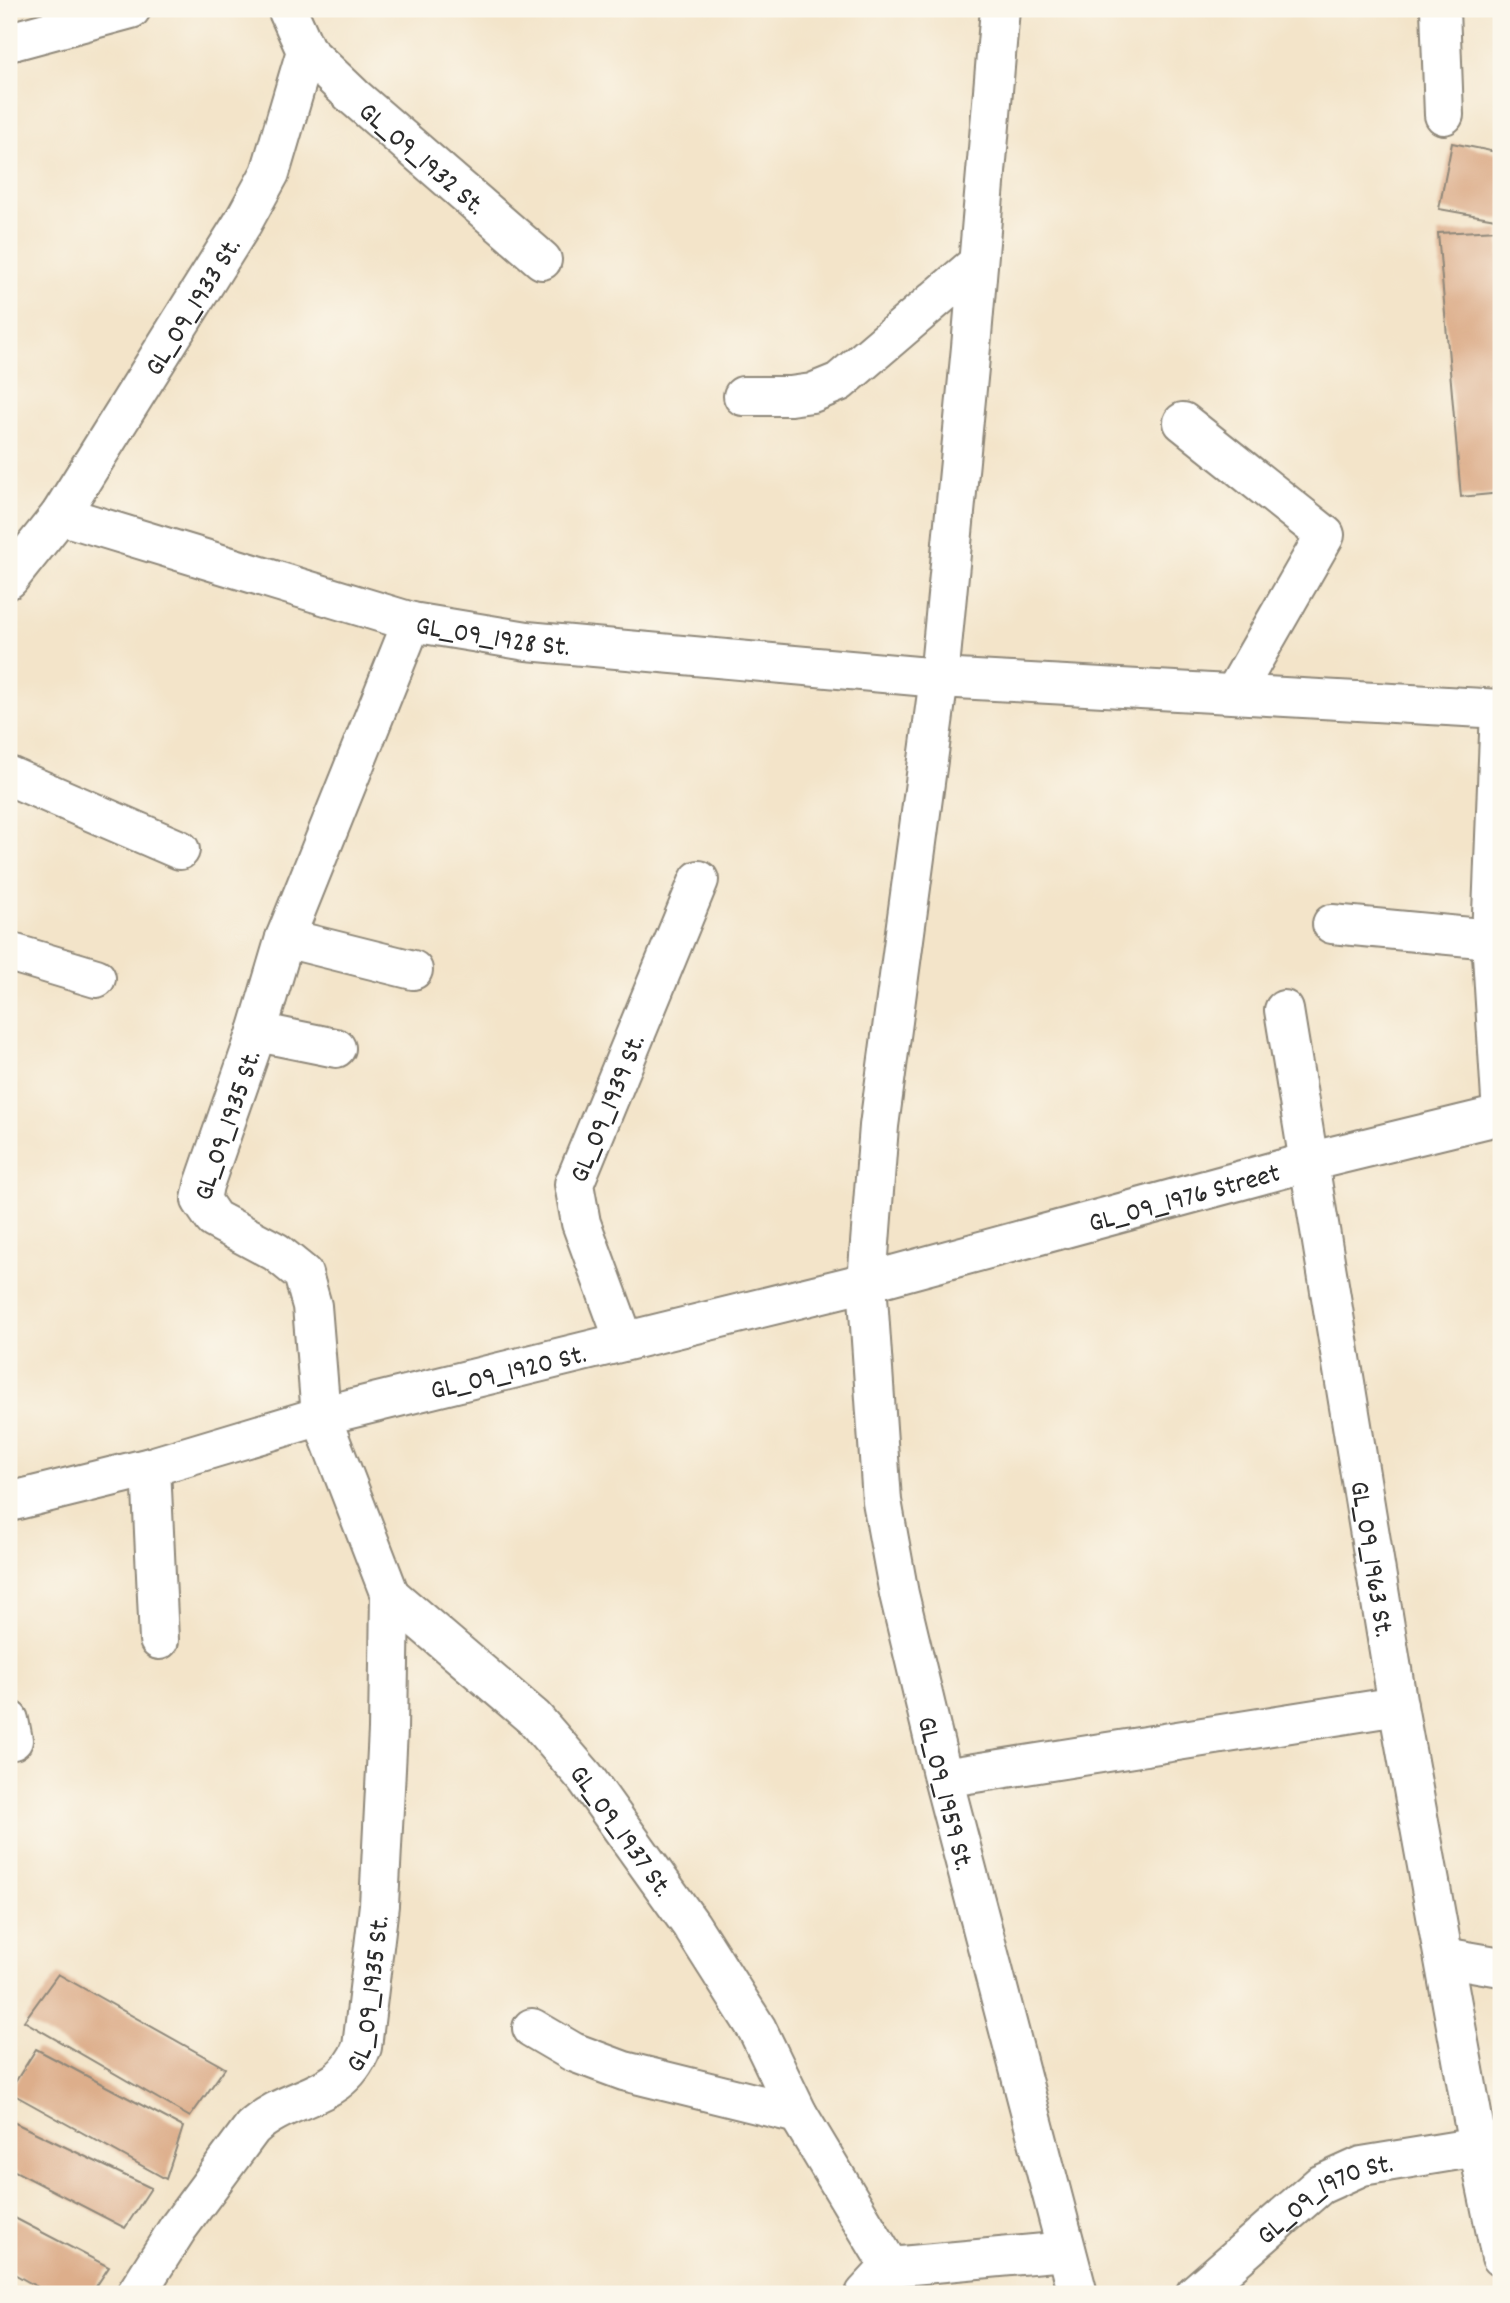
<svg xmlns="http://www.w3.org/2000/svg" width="1510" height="2303" font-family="Dekko,sans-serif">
  <rect width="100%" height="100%" fill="#fbf7ec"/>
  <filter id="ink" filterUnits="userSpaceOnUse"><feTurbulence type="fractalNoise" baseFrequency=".0143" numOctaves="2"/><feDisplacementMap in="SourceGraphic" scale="14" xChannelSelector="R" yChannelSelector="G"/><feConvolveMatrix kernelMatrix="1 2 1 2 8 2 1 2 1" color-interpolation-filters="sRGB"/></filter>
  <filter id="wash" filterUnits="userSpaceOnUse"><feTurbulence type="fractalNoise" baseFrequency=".00686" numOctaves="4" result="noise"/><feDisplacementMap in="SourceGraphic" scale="28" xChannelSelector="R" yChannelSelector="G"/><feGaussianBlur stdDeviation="1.57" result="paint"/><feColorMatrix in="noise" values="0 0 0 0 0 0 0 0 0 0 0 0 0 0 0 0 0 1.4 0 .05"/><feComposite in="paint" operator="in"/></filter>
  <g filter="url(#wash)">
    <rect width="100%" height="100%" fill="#f3e4c9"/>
    <g id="blocks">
      <g fill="#ddae8b">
        <path d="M1452,143l49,10v67l-62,-11z"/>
        <path d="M1499,230l2,263 -40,4 -23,-264z"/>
        <path d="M58,1974l167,94 -35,49 -166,-96z"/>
        <path d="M36,2049l147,78 -17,52 -157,-87z"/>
        <path d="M9,2120l142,68 -26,40 -116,-60z"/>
        <path d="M9,2215l100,52 -18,27h-41l-41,-23z"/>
      </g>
    </g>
  </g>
  <g filter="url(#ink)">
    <use href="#blocks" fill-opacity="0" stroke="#8f887a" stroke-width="2"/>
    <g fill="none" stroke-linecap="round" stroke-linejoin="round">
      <g stroke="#8f887a" stroke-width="42">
        <g id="minor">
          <path d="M1440,9l4,106"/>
          <path d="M9,42l122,-33"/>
          <path id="s1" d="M306,51l47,45 189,164"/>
          <path d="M743,396h47l22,-3 27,-11 139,-119"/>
          <path d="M1183,422l142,113 -91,159"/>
          <path id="s2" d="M60,515l352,107 115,19 412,37 562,31"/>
          <path id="s3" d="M9,579l51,-64 182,-291 28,-51 36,-122 -19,-42"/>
          <path d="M1500,709l-9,230 10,160"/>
          <path d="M9,776l171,74"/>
          <path d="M1332,924l159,15"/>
          <path d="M285,938l128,32"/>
          <path d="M9,952l87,26"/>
          <path id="s4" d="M1284,1010l114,696 80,441 23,110"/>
          <path d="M257,1032l79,16"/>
          <path id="s5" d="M624,1340l-43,-117 -7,-39 125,-304"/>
          <path d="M151,1467l8,173"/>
          <path id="s6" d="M390,1595l144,123 51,59 106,148 66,104 41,85 92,153"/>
          <path d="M9,1720l4,20"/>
          <path d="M943,1778l455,-72"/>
          <path d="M1444,1957l57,10"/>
          <path d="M532,2028l41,24 51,19 174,43"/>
          <path id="s7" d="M136,2294l42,-66 74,-100c38,-35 89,-27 110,-81l17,-142 9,-175 2,-135 -69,-179 -9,-110 -9,-32 -27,-22 -62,-33 -13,-19 3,-15 53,-153 28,-94 127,-316"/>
          <path d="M865,2294l25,-27 176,-16"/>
          <path id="s8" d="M1195,2294l125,-109 42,-19 116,-19"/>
        </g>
      </g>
      <g stroke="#8f887a" stroke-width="42">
        <g id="secondary">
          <path id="s9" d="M1000,9l-29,338 -32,331 -60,448 -12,156 15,219 17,93 44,184 135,516"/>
          <path id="s10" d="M9,1502l142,-35 170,-51 546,-134 441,-120 193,-47"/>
        </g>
      </g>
      <use href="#minor" stroke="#fff" stroke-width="38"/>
      <use href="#secondary" stroke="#fff" stroke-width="38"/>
    </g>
  </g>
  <g text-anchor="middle" stroke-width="5" stroke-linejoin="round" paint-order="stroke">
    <g font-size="28" fill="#2b2b2b" stroke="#fbf7ec">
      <text dy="10" stroke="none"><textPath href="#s1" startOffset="158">GL_09_1932 St.</textPath></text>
      <text dy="10" stroke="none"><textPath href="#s3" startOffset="329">GL_09_1933 St.</textPath></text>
      <text dy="10" stroke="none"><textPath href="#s2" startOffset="450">GL_09_1928 St.</textPath></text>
      <text dy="10" stroke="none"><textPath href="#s5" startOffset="247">GL_09_1939 St.</textPath></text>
      <text dy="10" stroke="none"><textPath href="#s7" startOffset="1339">GL_09_1935 St.</textPath></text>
      <text dy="10" stroke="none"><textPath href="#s10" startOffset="1214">GL_09_1976 Street</textPath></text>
      <text dy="10" stroke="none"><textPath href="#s10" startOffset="516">GL_09_1920 St.</textPath></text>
      <text dy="10" stroke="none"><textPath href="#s4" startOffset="556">GL_09_1963 St.</textPath></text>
      <text dy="10" stroke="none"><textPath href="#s9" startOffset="1799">GL_09_1959 St.</textPath></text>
      <text dy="10" stroke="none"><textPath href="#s6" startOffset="332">GL_09_1937 St.</textPath></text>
      <text dy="10" stroke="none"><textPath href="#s7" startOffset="397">GL_09_1935 St.</textPath></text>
      <text dy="10" stroke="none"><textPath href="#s8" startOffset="164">GL_09_1970 St.</textPath></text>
    </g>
  </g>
  <rect width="1510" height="2303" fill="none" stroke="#fbf7ec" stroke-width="35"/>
</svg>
